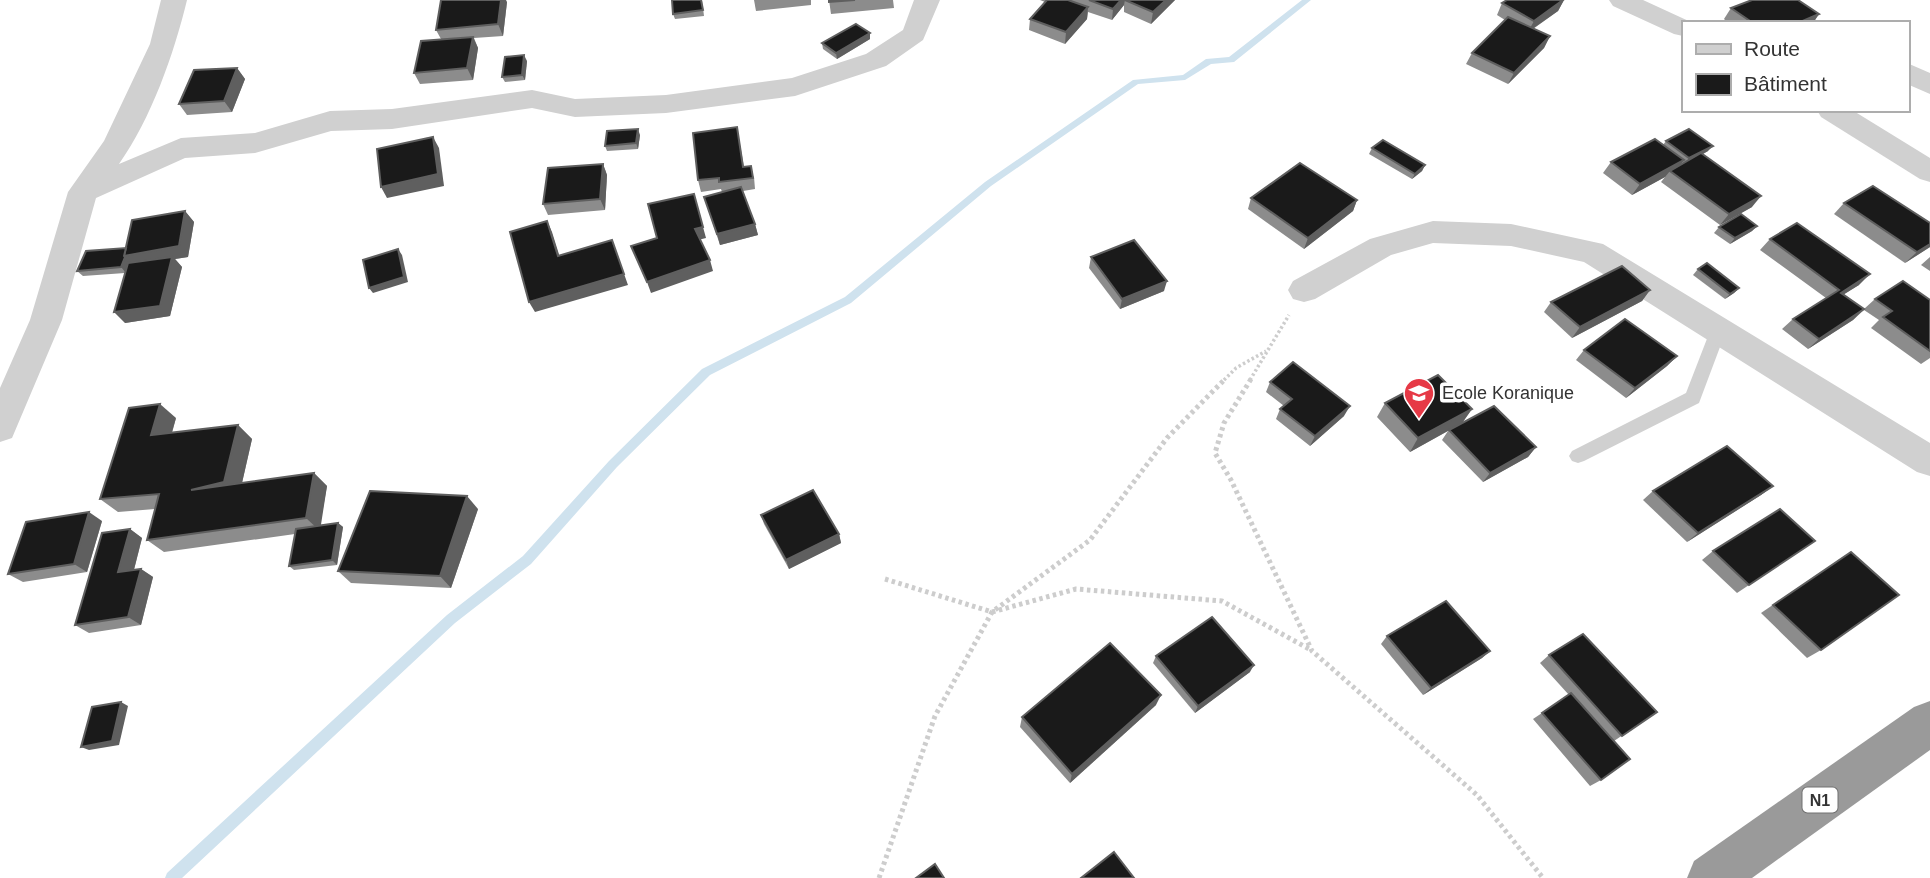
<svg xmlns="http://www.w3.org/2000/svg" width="1930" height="878" font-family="Arial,sans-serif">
  <rect width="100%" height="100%" fill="#fff"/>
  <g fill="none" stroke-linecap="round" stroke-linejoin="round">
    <path fill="#cfe2ee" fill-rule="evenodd" d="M1302,0h9l-77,62 -23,2 -26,16 -47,4 -147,102 -140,117 -141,72 -93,92 -86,97 -76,59 -273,255h-17l2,-5 280,-258 76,-59 86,-95 93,-92 143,-72 140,-115 148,-102 50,-5 23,-16 23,-2z"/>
    <g stroke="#cdcdcd" stroke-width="3.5" stroke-dasharray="2.5 2.5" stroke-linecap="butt">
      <path d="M1224,380l12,-12 30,-17"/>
      <path d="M1250,380l39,-65"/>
    </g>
    <g stroke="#cdcdcd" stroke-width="5" stroke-dasharray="3.5 3.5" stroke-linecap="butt">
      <path d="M1251,379l-27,44 -9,30 16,27 81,171 165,144 66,83"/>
      <path d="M885,579l107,33 84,-23 146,12 89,49"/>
      <path d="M879,878l56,-162 57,-104 98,-72 77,-102 58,-59"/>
    </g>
    <path fill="#d0d0d0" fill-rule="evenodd" d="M1718,325l8,6 -27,72 -115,58 -6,2 -6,-2 -3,-5 3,-5 114,-58 24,-62z"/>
    <g fill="#d0d0d0" fill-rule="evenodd">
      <path d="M161,0h26c-13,54 -36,119 -68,164l62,-26 74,-5 75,-22 62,-2 140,-19 43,9 91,-4 126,-17 74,-24 37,-24 11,-30h26l-17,40 -37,26 -91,30 -129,17 -91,4 -43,-9 -140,21 -61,2 -76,22 -70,5 -89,40 -34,122 -50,118 -12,4v-54l30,-68 38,-128 36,-51 46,-97z"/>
      <path d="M1609,0h34l50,23h-10v13l-9,-2 -61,-28z"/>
      <path d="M1907,63l23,10v21l-23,-10z"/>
      <path d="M1817,110h35l78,48v24l-10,-3 -99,-62z"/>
      <path d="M1433,221l78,3 92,20 327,199v33l-13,-4 -333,-210 -73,-16 -78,-3 -42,12 -76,44 -11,3 -11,-3 -5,-9 5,-9 77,-42z"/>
    </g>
    <path fill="#9a9a9a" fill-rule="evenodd" d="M1930,701v49l-178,128h-65l7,-17 220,-154z"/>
  </g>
  <g fill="#8c8c8c">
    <path d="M702,0l2,16 -29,3 -2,-5z"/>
    <path d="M754,0h57v5l-55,6z"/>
    <path d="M829,0h64l1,8 -63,6z"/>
    <path d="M1040,0h135l-24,24 -27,-12v-7l-12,15 -24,-8 -1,7 -22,25 -36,-14 1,-11 15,-17z"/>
    <path d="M1564,0l-6,11 -25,18 17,7 -6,12 -36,36 -42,-20 6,-11 33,-33 -8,-5 5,-12z"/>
    <path d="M507,2l-4,34 -29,2 4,10 -5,32 -53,4 -6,-11 27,-34 -5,-9z"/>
    <path d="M1731,8l88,6 -6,9h-85l-4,-4z"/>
    <path d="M870,39l-33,20 -14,-10 -1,-6z"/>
    <path d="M527,61l-2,19 -20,2 -3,-5z"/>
    <path d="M237,68l8,11 -13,33 -45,3 -8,-11z"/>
    <path d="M737,127l7,40 10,10 1,12 -12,2 12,33 3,11 -38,10 -16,-48 18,-5 -1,-3 -20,3 -3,-12z"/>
    <path d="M640,135l-2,14 -31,2 -2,-5z"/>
    <path d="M1666,141l42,10 -5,3 49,53 -32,18 -59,-43 4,-5 -33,18 -29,-22 8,-11 52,-17z"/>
    <path d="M1372,148l53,17 -3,6 -10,8 -43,-25z"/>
    <path d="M603,164l4,11 -2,35 -57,5 -5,-11z"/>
    <path d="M1251,198l106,2 -4,11 -49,38 -56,-40z"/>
    <path d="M1844,203l86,44 -25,16 -71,-49z"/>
    <path d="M185,211l9,11 -6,35 -13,2 7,8 -12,49 -45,7v-50l-42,3 -6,-5 49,-23z"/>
    <path d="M1757,226l-5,5 -22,13 -16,-11 5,-6z"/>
    <path d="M1770,239l89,46 -15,9 20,15 11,-10 55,1v58l-9,6 -50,-36 8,-8 -15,-10 -11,10 -45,29 -26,-20 11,-10 33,-21 -66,-48z"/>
    <path d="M1091,257l73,34 -44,18 -31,-41z"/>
    <path d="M1930,257v14l-9,-6z"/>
    <path d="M1698,269l41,19 -5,5 -9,6 -32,-24z"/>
    <path d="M1650,290l-8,11 -70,37 -28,-26 7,-10z"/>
    <path d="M1584,350l93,6 -10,10 -41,32 -50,-38z"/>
    <path d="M1270,382l74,34 -34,30 -34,-27 4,-10 4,-3 -18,-14z"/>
    <path d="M1385,403l87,6 -9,13 73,25 -8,10 -45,25 -41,-42 6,-9 -38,21 -33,-35z"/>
    <path d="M176,418l-4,15 66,-8 14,14 -10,44 72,-10 13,13 -7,39 18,-2 5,4 -6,38 -43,5 -5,-4 6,-32 -131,18 -17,-12 8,-31 -37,3 -18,-13z"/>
    <path d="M1773,486l-12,9 -74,47 -44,-42 10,-9z"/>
    <path d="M478,509l-27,79 -100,-5 -13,-12z"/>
    <path d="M761,515l78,19 2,9 -52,26 -25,-45z"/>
    <path d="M102,521l-15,51 -64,10 -15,-8z"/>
    <path d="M130,529l12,9 -8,32 7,-1 12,8 -12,48 -52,8 -14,-8z"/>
    <path d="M1815,541l-78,52 -35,-33 11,-9z"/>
    <path d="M1851,552l-30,98 -14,8 -46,-45z"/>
    <path d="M1387,636l103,15 -8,7 -59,37 -42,-51z"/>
    <path d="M1549,655l108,57 -43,29 -13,39 -11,6 -57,-67 36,-24 -29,-32z"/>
    <path d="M1156,656l94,16 -55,41 -42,-50z"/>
    <path d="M1156,705l-86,78 -50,-56 2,-10z"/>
  </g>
  <g fill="#5f5f5f">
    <path d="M501,0h5l1,2 -4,34 -5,-12z"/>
    <path d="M1121,0h8h-4l-1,5 -12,15 1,-11z"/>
    <path d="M1166,0h9l-24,24 2,-12z"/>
    <path d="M1564,0l-6,11 -30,21 6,-11z"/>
    <path d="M1088,7l-1,12 -22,25 1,-12z"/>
    <path d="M1819,14l-6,9h-15z"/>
    <path d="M870,33v6l-33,20 -1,-6z"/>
    <path d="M1550,36l-6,12 -36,36 6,-11z"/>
    <path d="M473,37l5,11 -5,32 -6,-12z"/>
    <path d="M524,55l3,6 -2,19 -3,-5z"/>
    <path d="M237,68l8,11 -13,33 -8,-11z"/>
    <path d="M638,129l2,6 -2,14 -2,-6z"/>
    <path d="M433,137l6,11 5,38 -57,12 -6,-11z"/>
    <path d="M1713,146l-5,5 -23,13 4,-6z"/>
    <path d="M1684,160l-8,11h-6l-5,6 -33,18 8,-11z"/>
    <path d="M603,164l4,11 -2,35 -5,-11z"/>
    <path d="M1425,165l-3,6 -10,8 3,-5z"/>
    <path d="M1761,196l-9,11 -32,18 9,-11z"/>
    <path d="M1357,200l-4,11 -49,38 4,-11z"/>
    <path d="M185,211l9,11 -6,35 -13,2 7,8 -12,49 -45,7 -11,-11 12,-39 -5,-6 3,-11z"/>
    <path d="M547,221l5,11 11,35 -5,-11z"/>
    <path d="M755,224l3,11 -38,10 -3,-11z"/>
    <path d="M1757,226l-5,5 -22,13 5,-6z"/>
    <path d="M703,227l3,11 -8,2 -3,-11z"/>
    <path d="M612,240l16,45 -93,27 -6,-10z"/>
    <path d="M1930,244v3l-25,16 12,-11z"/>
    <path d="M398,249l4,6 6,27 -35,11 -4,-5z"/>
    <path d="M710,260l3,11 -62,22 -4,-11z"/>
    <path d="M1870,274l-11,11 -29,18 11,-10z"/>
    <path d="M1167,281l-3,10 -44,18 2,-10z"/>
    <path d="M1739,288l-5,5 -9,6 5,-5z"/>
    <path d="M1650,290l-8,11 -70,37 8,-11z"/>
    <path d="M1864,309l-11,11 -45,29 11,-10z"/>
    <path d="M1677,356l-10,10 -41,32 9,-10z"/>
    <path d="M160,404l16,14 -9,31 -16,-14z"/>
    <path d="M1350,406l-6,10 -34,30 5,-10z"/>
    <path d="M1472,409l-10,14 -52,29 8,-14z"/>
    <path d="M238,425l14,14 -13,57 -48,-6z"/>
    <path d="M1536,447l-8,10 -45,25 7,-9z"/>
    <path d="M314,473l13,13 -7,45 -14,-13z"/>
    <path d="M1773,486l-12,9 -74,47 11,-9z"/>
    <path d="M467,496l11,13 -27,79 -11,-12z"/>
    <path d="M89,512l13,9 -15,51 -13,-8z"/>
    <path d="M338,523l5,4 -6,38 -5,-5z"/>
    <path d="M130,529l12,9 -11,43 -13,-9z"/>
    <path d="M839,534l2,9 -52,26 -3,-9z"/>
    <path d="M141,569l12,8 -12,48 -13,-8z"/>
    <path d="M1490,651l-8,7 -59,37 8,-7z"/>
    <path d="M1254,665l-4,7 -55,41 3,-7z"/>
    <path d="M1161,695l-5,10 -86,78 2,-9z"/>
    <path d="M121,702l7,4 -9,39 -30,5 -8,-3z"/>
  </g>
  <g fill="#1a1a1a" stroke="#5f5f5f" stroke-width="2">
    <path d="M441,0h60l-3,24 -62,6z"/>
    <path d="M672,0h29l2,10 -30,4z"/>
    <path d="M829,0h26l-26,2z"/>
    <path d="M1047,0h21l20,7 -22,25 -36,-13z"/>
    <path d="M1089,0h32l-8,9z"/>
    <path d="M1125,0h41l-13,12z"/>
    <path d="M1507,0h56l-29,21 -32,-18z"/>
    <path d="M1752,0h46l21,14 -21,9h-45l-22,-15z"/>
    <path d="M1508,17l42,19 -36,37 -42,-20z"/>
    <path d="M856,24l14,9 -34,20 -14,-10z"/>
    <path d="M473,37l-6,31 -53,5 7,-32z"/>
    <path d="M524,55l-2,20 -20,2 3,-20z"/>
    <path d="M237,68l-13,33 -45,3 15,-34z"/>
    <path d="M737,127l6,40 8,-1 2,12 -34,4v-4l-21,2 -5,-47z"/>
    <path d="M638,129l-2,14 -31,3 2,-15z"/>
    <path d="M1689,129l24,17 -24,12 -23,-17z"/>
    <path d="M433,137l5,37 -57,13 -4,-38z"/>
    <path d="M1655,139l29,21 -44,24 -29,-22z"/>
    <path d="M1383,140l42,25 -10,9 -43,-26z"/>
    <path d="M1701,153l60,43 -32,18 -59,-43z"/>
    <path d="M1300,163l57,37 -49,38 -57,-40z"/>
    <path d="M603,164l-3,35 -57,5 5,-36z"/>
    <path d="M1873,186l57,37v21l-13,8 -73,-49z"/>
    <path d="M741,187l14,37 -38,10 -13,-37z"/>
    <path d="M694,194l9,33 -8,2 15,31 -63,22 -16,-36 26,-8 -9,-34z"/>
    <path d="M185,211l-6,35 -55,10 8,-36z"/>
    <path d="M1741,214l16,12 -22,12 -16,-11z"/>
    <path d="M547,221l11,35 54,-16 12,34 -95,28 -19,-70z"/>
    <path d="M1797,223l73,51 -29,19 23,16 -45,30 -26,-20 46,-29 -69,-51z"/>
    <path d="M1134,240l33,41 -45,18 -31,-42z"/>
    <path d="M126,248l-2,8 1,1 -4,10 -44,4 9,-20z"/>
    <path d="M398,249l6,28 -35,11 -6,-28z"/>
    <path d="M172,257l-12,49 -46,6 14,-49z"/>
    <path d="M1707,263l32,25 -9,6 -32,-25z"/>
    <path d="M1622,266l28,24 -70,37 -29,-25z"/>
    <path d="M1903,281l27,19v51l-47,-34 9,-6 -17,-12z"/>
    <path d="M1625,319l52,37 -42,32 -51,-38z"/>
    <path d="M1293,362l57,44 -35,30 -35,-27 12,-10 -22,-17z"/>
    <path d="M1438,375l34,34 -54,29 -33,-35z"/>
    <path d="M160,404l-9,31 87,-10 -14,57 -33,8 123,-17 -8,45 -159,22 12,-46 -59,5 29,-91z"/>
    <path d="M1494,406l42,41 -46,26 -41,-43z"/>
    <path d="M1727,446l46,40 -75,47 -45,-42z"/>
    <path d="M813,490l26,44 -53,26 -25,-45z"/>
    <path d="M370,491l97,5 -27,80 -102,-5z"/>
    <path d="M1780,509l35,32 -66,44 -36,-34z"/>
    <path d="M89,512l-15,52 -66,10 18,-52z"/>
    <path d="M338,523l-6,37 -43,6 7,-37z"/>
    <path d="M130,529l-12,43 23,-3 -13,48 -53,8 27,-92z"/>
    <path d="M1851,552l48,43 -78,55 -48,-45z"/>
    <path d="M1446,601l44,50 -59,37 -44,-52z"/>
    <path d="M1212,617l42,48 -56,41 -42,-50z"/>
    <path d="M1583,634l74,78 -35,24 -73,-81z"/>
    <path d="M1110,643l51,52 -89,79 -50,-57z"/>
    <path d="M1571,693l59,66 -29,21 -59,-67z"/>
    <path d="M121,702l-9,39 -31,6 11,-40z"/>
    <path d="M1114,852l20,26h-53z"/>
    <path d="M935,864l9,14h-28z"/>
  </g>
  <defs>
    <g id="school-pin" transform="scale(1.575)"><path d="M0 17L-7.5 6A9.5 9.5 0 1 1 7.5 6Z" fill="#e63946" stroke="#fff"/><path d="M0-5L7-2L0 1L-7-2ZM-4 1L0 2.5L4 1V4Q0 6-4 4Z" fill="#fff"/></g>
  </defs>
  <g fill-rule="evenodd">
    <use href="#school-pin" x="1419" y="393"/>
  </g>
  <g text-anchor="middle" stroke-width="7" stroke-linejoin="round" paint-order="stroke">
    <rect fill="#fff" stroke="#707070" stroke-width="2" x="1802.5" y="787.5" width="35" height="25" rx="5"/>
    <g font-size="16" font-weight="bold" fill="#333">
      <text x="1820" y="806">N1</text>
    </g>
    <g font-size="18" fill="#333" stroke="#fff" text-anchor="start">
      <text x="1442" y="399">Ecole Koranique</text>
    </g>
  </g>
  <rect x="1682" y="21" width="228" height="91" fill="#ffffff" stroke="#adadad" stroke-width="2"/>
  <rect x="1696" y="44" width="35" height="10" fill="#d0d0d0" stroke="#adadad" stroke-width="2"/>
  <text x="1744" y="56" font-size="21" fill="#333333">Route</text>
  <rect x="1696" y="74" width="35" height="21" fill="#1a1a1a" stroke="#adadad" stroke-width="2"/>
  <text x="1744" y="91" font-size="21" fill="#333333">Bâtiment</text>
</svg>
